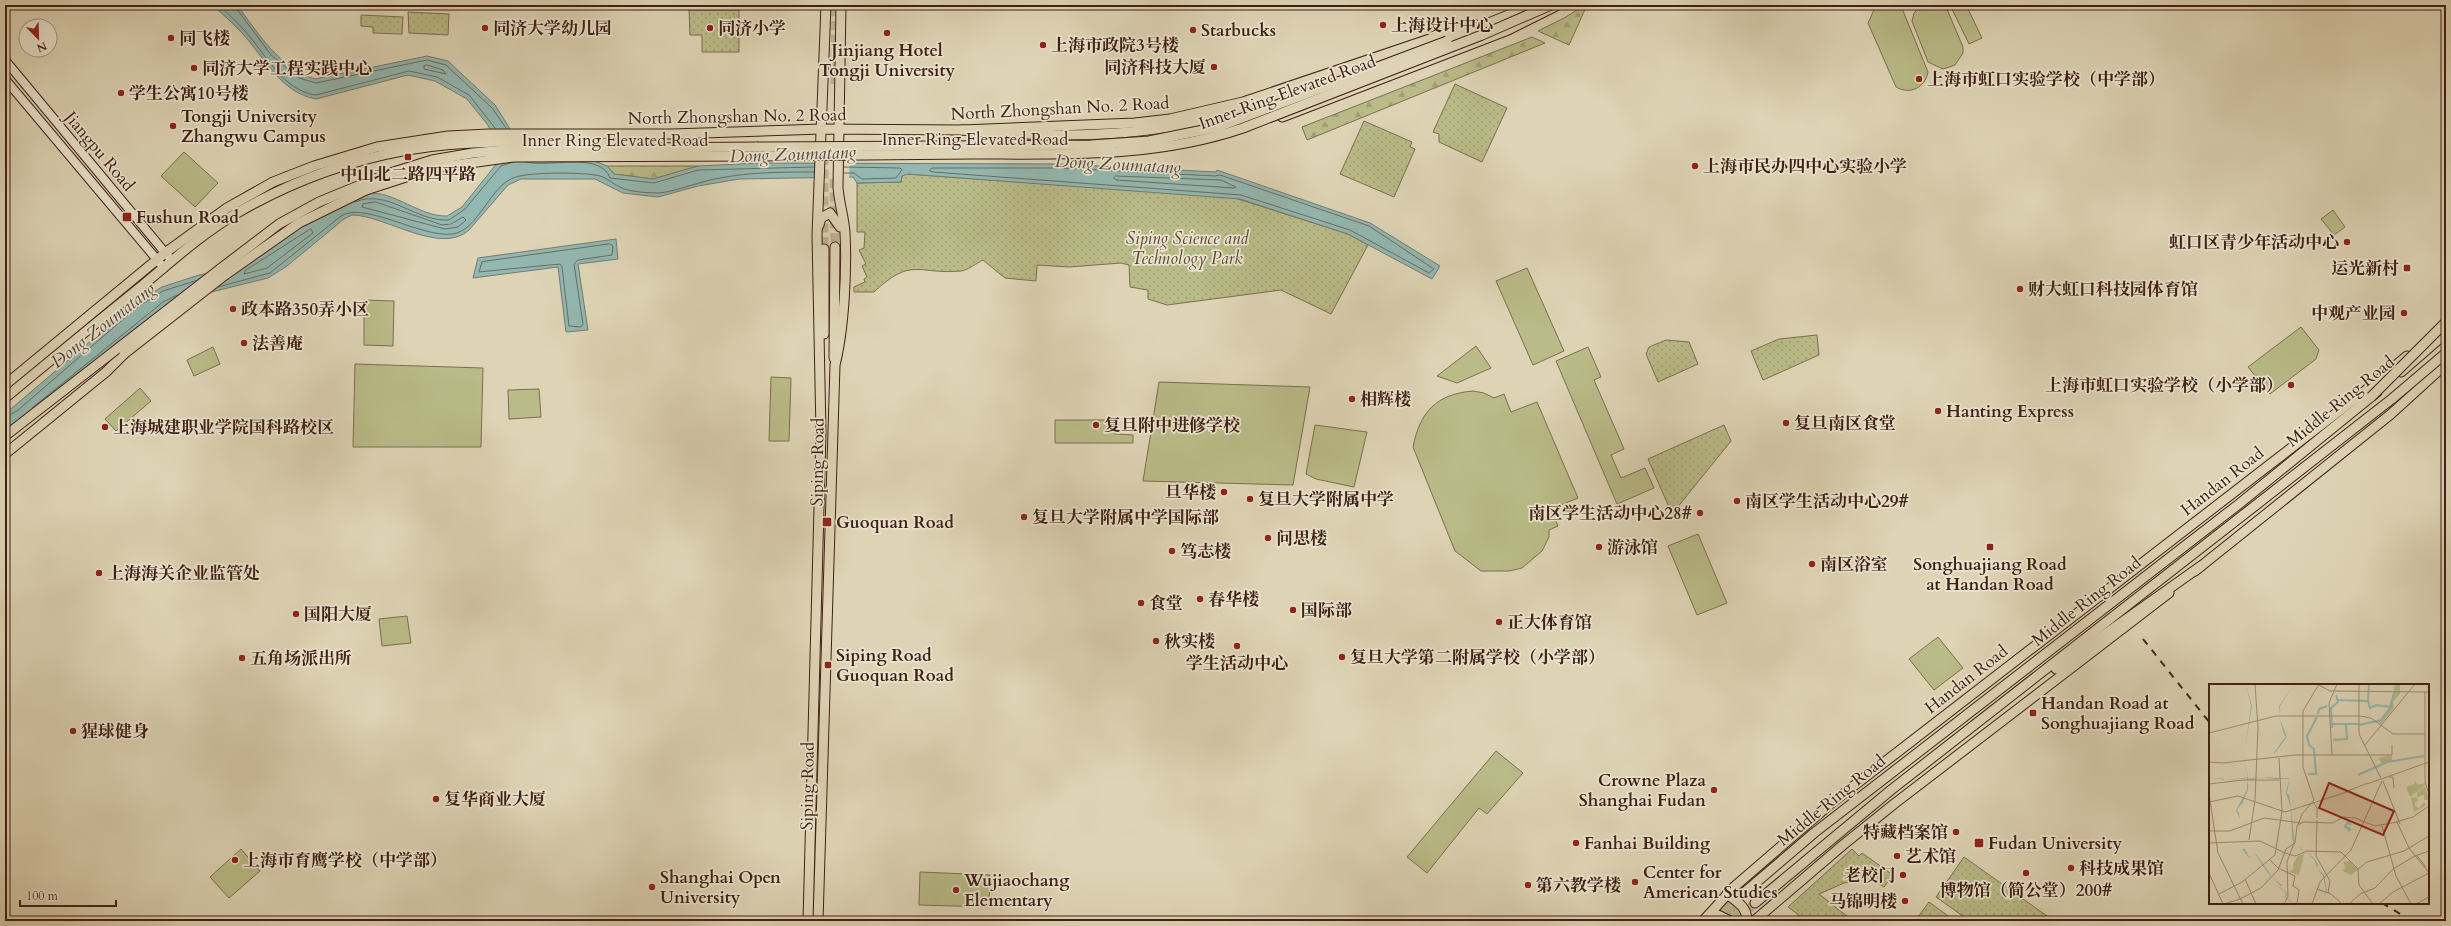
<svg xmlns="http://www.w3.org/2000/svg" width="2451" height="926" font-family="Cardo,'Noto Serif SC',serif">
  <defs>
    <pattern id="grass-dots" width="8" height="8" patternUnits="userSpaceOnUse"><rect width="8" height="8" fill="#b9bb88"/><path d="M2 2h.1M6 6h.1" fill="none" stroke="#a0a074" stroke-width="1.8" stroke-linecap="round"/></pattern>
    <pattern id="forest-firs" width="22" height="20" patternUnits="userSpaceOnUse"><rect width="22" height="20" fill="#b9bb88"/><path d="M5 1l3.5 6h-7zM16 11l3.5 6h-7z" fill="#a0a074"/></pattern>
  </defs>
  <rect width="100%" height="100%" fill="#ded4b5"/>
  <filter id="stains"><feTurbulence type="fractalNoise" baseFrequency=".005" numOctaves="4"/><feColorMatrix values="0 0 0 0 .2 0 0 0 0 .09 0 0 0 0 .02 0 0 0 .5 -.17"/></filter>
  <radialGradient id="worn" r=".72"><stop offset=".6" stop-color="#630" stop-opacity="0"/><stop offset="1" stop-color="#630" stop-opacity=".3"/></radialGradient>
  <g fill="url(#grass-dots)" stroke="#7c6e4e">
    <path d="M689,10h50v42h-37v-17h-12z"/>
    <path d="M408,12l41,2 -1,21 -39,-2z"/>
    <path d="M361,15l42,2 -1,17 -29,-1v-6l-12,-1z"/>
    <path d="M1455,84l52,24 -25,54 -43,-20v-8l-6,-2z"/>
    <path d="M1364,121l48,21 -2,5 5,2 -21,48 -54,-23z"/>
    <path d="M906,174l326,23 116,37 20,11 -37,69 -50,-24 -114,15 -19,-6v-9l-18,-3 -1,-22 -8,-2 -52,4 -32,-2 -1,16 -31,-3 -22,-18c-6,3 -15,10 -22,11 -43,4 -49,-15 -87,21h-20v-5l11,-5 -1,-3 3,-2 -5,-11 4,-2 -7,-14 5,-2 1,-16h-8v-49l44,-1 1,-6z"/>
    <path d="M1817,335l2,20 -56,25 -12,-29 28,-12z"/>
    <path d="M1666,340l23,2 9,22 -40,18 -12,-28 3,-7z"/>
    <path d="M1724,425l7,16 -59,73 -24,-55z"/>
    <path d="M1852,849l7,7 3,-3 31,22 -9,12 -12,-8 -28,4 -25,11 34,27h-57l4,-5 -12,-9z"/>
    <path d="M1964,857l83,59 -4,5h-73l-34,-24z"/>
    <path d="M1729,898l11,8 4,15h-11l-20,-8z"/>
    <path d="M1929,902l26,19h-40z"/>
  </g>
  <g fill="url(#forest-firs)" stroke="#7c6e4e">
    <path d="M1585,5h2l-18,40 -31,-14 26,-13z"/>
    <path d="M1532,37l13,6 -238,97 -5,-13z"/>
    <path d="M607,166h91l-45,13 -39,-5z"/>
  </g>
  <g fill="#b9bb88" stroke="#7c6e4e">
    <path d="M1881,5l20,1 27,66c-3,16 -18,23 -32,15l-28,-64 6,-13z"/>
    <path d="M1921,5h22l3,2 17,40v6l-8,12 -12,4 -15,-7 -16,-41 2,-8z"/>
    <path d="M1950,5h16l16,33 -13,6z"/>
    <path d="M184,152l34,31 -23,24 -34,-31z"/>
    <path d="M2333,210l12,17 -11,8 -13,-16z"/>
    <path d="M1527,268l37,83 -31,14 -37,-84z"/>
    <path d="M364,300l30,1 -1,45 -29,-1z"/>
    <path d="M2301,327l18,23 -3,9 -46,35 -22,-27z"/>
    <path d="M1476,346l15,22 -34,15 -20,-7z"/>
    <path d="M213,347l7,17 -26,12 -7,-16z"/>
    <path d="M1588,347l13,30 -7,3 30,69 -13,6 10,23 24,-10 9,20 -37,16 -61,-143z"/>
    <path d="M355,364l128,4 -2,79h-128z"/>
    <path d="M771,377l20,1 -2,63h-20z"/>
    <path d="M1159,382l151,5 -17,98 -150,-4z"/>
    <path d="M140,388l11,13 -35,30 -11,-12z"/>
    <path d="M539,389l2,28 -32,2 -1,-29z"/>
    <path d="M1473,391l11,2 10,5 10,-4 7,18 26,-10 41,96 -27,11 7,17 -9,4v7l-7,14 -20,17 -13,3h-28l-26,-20 -42,-104c7,-35 23,-53 60,-56z"/>
    <path d="M1055,420h60v14l18,1v8h-78z"/>
    <path d="M1315,425l52,7 -13,55 -38,-8 -10,-5z"/>
    <path d="M1698,534l29,69 -30,12 -29,-69z"/>
    <path d="M407,616l4,27 -29,3 -3,-27z"/>
    <path d="M1938,637l25,31 -29,22 -25,-31z"/>
    <path d="M1496,751l27,22 -36,41 -8,-6 -52,65 -20,-16z"/>
    <path d="M241,849l19,22 -31,27 -19,-21z"/>
    <path d="M920,872l70,3 -1,32 -70,-2z"/>
  </g>
  <g fill="#93b8b1" stroke="#727b72">
    <path d="M213,5h24c21,28 43,64 78,74l112,-23 21,5 47,44 34,54h61l17,7 7,8 39,5 45,-13 62,-3 300,1 156,8 1,-2 153,53 70,43 -8,13 -84,-45 -108,-35 -332,-25 -6,2 -1,6 -44,1 -4,-6 -114,2 -41,7 -40,11 -35,-4 -28,-14h-74l-13,6 -39,45c-29,26 -84,-15 -117,-15l-8,4 -57,47 -19,12 -97,24 -166,133v-21l128,-109 29,-18 37,-12 25,-5 72,-43 71,-34c28,-2 53,24 80,23l15,-9 36,-45 13,-1 -24,-37 -20,-25 -32,-18 -27,-6 -92,24c-35,-6 -52,-42 -74,-66 -9,-10 -20,-19 -29,-28z"/>
    <path d="M616,239l2,20 -40,5 10,66 -22,2 -8,-65 -85,11 5,-20z"/>
  </g>
  <path fill="#ded4b5" d="M815,161h35l-1,18 -34,-1z"/>
  <g fill="none" stroke-linecap="round" stroke-linejoin="round">
    <g stroke="#6a6c62" stroke-width="1">
      <path d="M219,5c8,8 18,17 26,26 20,22 38,60 71,64l93,-24 28,6 32,18 26,33"/>
      <path d="M234,5l37,50 28,23 17,5 111,-23 19,5 46,43 14,20"/>
      <path d="M427,65l16,5 3,4 -22,-5v-3z"/>
      <path d="M527,162c20,6 74,-11 83,16l44,5 44,-13 116,-3"/>
      <path d="M932,168h128l155,8 5,-1 149,51 65,43 -5,4 -79,-43 -109,-35 -308,-23 -3,-1z"/>
      <path d="M844,173h10l8,6 34,-1 6,-8 -2,-2 -56,-1"/>
      <path d="M1116,176l105,4 15,7 -2,1 -118,-8 -2,-2z"/>
      <path d="M355,202c33,-14 60,20 94,18l16,-11 36,-43 12,-4"/>
      <path d="M376,202l66,23 9,-1 12,-7 3,3 -8,7 -13,2 -83,-22 1,-3z"/>
      <path d="M311,229l2,4 -46,35 -23,6 1,-3z"/>
      <path d="M610,244l3,2 -1,9 -34,5 -4,4 9,60 -2,3 -12,-1 -7,-59 -2,-3 -81,8 3,-10z"/>
      <path d="M218,287l52,-14 71,-57c23,-15 81,22 111,18 27,-3 38,-50 64,-57 15,-5 69,-5 84,-1 9,3 11,7 20,11 8,5 29,6 39,6 19,-2 42,-12 61,-15 31,-6 63,-6 94,-6"/>
      <path d="M32,408l131,-106 14,-7"/>
      <path d="M5,417l12,-6 119,-103 27,-17 35,-11"/>
    </g>
    <g stroke="#beb095" stroke-width="9" stroke-dasharray="9 4.5" stroke-linecap="butt">
      <path d="M835,84l1,-79"/>
      <path d="M824,156v93"/>
      <path d="M834,179l1,68"/>
    </g>
    <g stroke="#beb095" stroke-width="9" stroke-dasharray="9 4.5" stroke-linecap="butt">
      <path d="M1715,920l30,-28"/>
      <path d="M1736,921l19,-18"/>
    </g>
    <g stroke="#402014" stroke-width="10">
      <g id="secondary">
        <path d="M5,60l167,201"/>
        <path d="M5,79l159,189"/>
      </g>
    </g>
    <g stroke="#402014" stroke-width="11">
      <g id="primary">
        <path d="M1282,117l226,-87 50,-25"/>
        <path d="M819,225l2,-7 9,-5 10,14"/>
        <path d="M824,334v-85"/>
        <path d="M834,358l1,-111"/>
        <path d="M5,385l160,-132 62,-45 46,-26 41,-16 63,-19 71,-11 40,-2h184l150,-5 140,1 173,-7 35,-4 73,-17 231,-78"/>
        <path d="M5,398c46,-38 92,-76 138,-113 30,-25 60,-52 94,-72 53,-31 110,-52 170,-63 75,-13 156,-7 232,-6"/>
        <path d="M2195,571l196,-157 55,-50"/>
        <path d="M1727,894c9,7 22,14 19,27"/>
        <path d="M1706,919l12,-4 12,6"/>
        <path d="M808,921l13,-489 -4,-197 9,-230"/>
        <path d="M818,921l17,-556c9,-36 12,-94 10,-132 -1,-16 -6,-30 -7,-46l3,-182"/>
        <path d="M1703,921l31,-34 95,-82 536,-414 42,-35"/>
        <path d="M1754,921l89,-76 51,-41 275,-211"/>
      </g>
    </g>
    <g stroke="#402014" stroke-width="11">
      <g id="trunk">
        <path d="M1439,43l94,-38"/>
        <path d="M962,130c76,7 158,9 233,-8 61,-14 120,-38 179,-58"/>
        <path d="M220,269l59,-45 40,-22 68,-28 45,-14 41,-7 44,-4 240,-2"/>
        <path d="M225,275l74,-52 67,-33 68,-22 79,-11 243,-1"/>
        <path d="M2401,372l45,-39"/>
        <path d="M5,454l101,-82 18,-18"/>
        <path d="M2056,669l145,-103"/>
        <path d="M1745,892l69,-59 425,-329 138,-112"/>
        <path d="M1755,903l136,-113 502,-392"/>
      </g>
    </g>
    <use href="#secondary" stroke="#eae3cf" stroke-width="8"/>
    <use href="#primary" stroke="#ded4b5" stroke-width="9"/>
    <use href="#trunk" stroke="#ded4b5" stroke-width="9"/>
    <g stroke="#402014" stroke-width="2" stroke-dasharray="7 7" stroke-linecap="butt">
      <path d="M2143,639l67,84"/>
      <path d="M2382,903l30,18"/>
    </g>
    <g stroke="#402014" stroke-width="11" stroke-linecap="butt">
      <g id="trunk-bridge">
        <path d="M757,147l334,-2 58,-4 69,-14 229,-86"/>
        <path d="M756,156c72,0 145,-2 217,-2 92,0 182,4 270,-26l239,-93 69,-30"/>
        <path d="M124,354l101,-79"/>
        <path d="M2371,397l75,-75"/>
        <path d="M2393,398l53,-45"/>
        <path d="M5,436l215,-167"/>
      </g>
    </g>
    <use href="#trunk-bridge" stroke="#ded4b5" stroke-width="9"/>
  </g>
  <g fill="#8f2418" stroke="#eae3cf" stroke-width="1.5">
    <circle cx="1383" cy="25" r="4"/>
    <circle cx="485" cy="28" r="4"/>
    <circle cx="710" cy="28" r="4"/>
    <circle cx="1193" cy="30" r="4"/>
    <circle cx="887" cy="33" r="4"/>
    <circle cx="171" cy="38" r="4"/>
    <circle cx="1043" cy="45" r="4"/>
    <circle cx="1214" cy="67" r="4"/>
    <circle cx="194" cy="68" r="4"/>
    <circle cx="1919" cy="79" r="4"/>
    <circle cx="121" cy="93" r="4"/>
    <circle cx="173" cy="126" r="4"/>
    <rect x="404" y="153" width="8" height="8" rx="2"/>
    <circle cx="1695" cy="166" r="4"/>
    <rect x="122" y="212" width="10" height="10" rx="2"/>
    <circle cx="2347" cy="242" r="4"/>
    <rect x="2403" y="264" width="8" height="8" rx="2"/>
    <circle cx="2020" cy="289" r="4"/>
    <circle cx="233" cy="309" r="4"/>
    <circle cx="2404" cy="313" r="4"/>
    <circle cx="244" cy="343" r="4"/>
    <circle cx="2291" cy="385" r="4"/>
    <circle cx="1352" cy="399" r="4"/>
    <circle cx="1938" cy="411" r="4"/>
    <circle cx="1786" cy="423" r="4"/>
    <circle cx="1096" cy="425" r="4"/>
    <circle cx="105" cy="427" r="4"/>
    <circle cx="1224" cy="492" r="4"/>
    <circle cx="1250" cy="499" r="4"/>
    <circle cx="1737" cy="501" r="4"/>
    <circle cx="1700" cy="513" r="4"/>
    <circle cx="1024" cy="517" r="4"/>
    <rect x="822" y="517" width="10" height="10" rx="2"/>
    <circle cx="1268" cy="538" r="4"/>
    <circle cx="1599" cy="547" r="4"/>
    <rect x="1986" y="543" width="8" height="8" rx="2"/>
    <circle cx="1172" cy="551" r="4"/>
    <circle cx="1812" cy="564" r="4"/>
    <circle cx="99" cy="573" r="4"/>
    <circle cx="1200" cy="599" r="4"/>
    <circle cx="1141" cy="603" r="4"/>
    <circle cx="1293" cy="610" r="4"/>
    <circle cx="296" cy="614" r="4"/>
    <circle cx="1499" cy="622" r="4"/>
    <circle cx="1156" cy="641" r="4"/>
    <circle cx="1237" cy="646" r="4"/>
    <circle cx="1342" cy="657" r="4"/>
    <circle cx="242" cy="658" r="4"/>
    <rect x="824" y="661" width="8" height="8" rx="2"/>
    <rect x="2029" y="709" width="8" height="8" rx="2"/>
    <circle cx="73" cy="731" r="4"/>
    <circle cx="1714" cy="790" r="4"/>
    <circle cx="436" cy="799" r="4"/>
    <circle cx="1956" cy="832" r="4"/>
    <circle cx="1576" cy="843" r="4"/>
    <rect x="1974" y="838" width="10" height="10" rx="2"/>
    <circle cx="1897" cy="856" r="4"/>
    <circle cx="235" cy="860" r="4"/>
    <circle cx="2071" cy="868" r="4"/>
    <circle cx="2026" cy="873" r="4"/>
    <circle cx="1903" cy="875" r="4"/>
    <circle cx="1635" cy="882" r="4"/>
    <circle cx="1528" cy="885" r="4"/>
    <circle cx="652" cy="887" r="4"/>
    <circle cx="956" cy="890" r="4"/>
    <circle cx="1905" cy="901" r="4"/>
  </g>
  <g text-anchor="middle" stroke-width="3.5" stroke-linejoin="round" paint-order="stroke">
    <g font-size="17" font-weight="bold" fill="#402014" stroke="#eae3cf" text-anchor="start">
      <text x="1391" y="31">上海设计中心</text>
      <text x="493" y="34">同济大学幼儿园</text>
      <text x="718" y="34">同济小学</text>
      <text x="1201" y="36">Starbucks</text>
      <text x="179" y="44">同飞楼</text>
      <text x="1051" y="51">上海市政院3号楼</text>
      <text x="887" y="56" text-anchor="middle">Jinjiang Hotel<tspan x="887" dy="20">Tongji University</tspan></text>
      <text x="1206" y="73" text-anchor="end">同济科技大厦</text>
      <text x="202" y="74">同济大学工程实践中心</text>
      <text x="1927" y="85">上海市虹口实验学校（中学部）</text>
      <text x="129" y="99">学生公寓10号楼</text>
      <text x="181" y="122">Tongji University<tspan x="181" dy="20">Zhangwu Campus</tspan></text>
      <text x="1703" y="172">上海市民办四中心实验小学</text>
      <text x="408" y="180" text-anchor="middle">中山北二路四平路</text>
      <text x="136" y="223">Fushun Road</text>
      <text x="2339" y="248" text-anchor="end">虹口区青少年活动中心</text>
      <text x="2399" y="274" text-anchor="end">运光新村</text>
      <text x="2028" y="295">财大虹口科技园体育馆</text>
      <text x="241" y="315">政本路350弄小区</text>
      <text x="2396" y="319" text-anchor="end">中观产业园</text>
      <text x="252" y="349">法善庵</text>
      <text x="2283" y="391" text-anchor="end">上海市虹口实验学校（小学部）</text>
      <text x="1360" y="405">相辉楼</text>
      <text x="1946" y="417">Hanting Express</text>
      <text x="1794" y="429">复旦南区食堂</text>
      <text x="1104" y="431">复旦附中进修学校</text>
      <text x="113" y="433">上海城建职业学院国科路校区</text>
      <text x="1216" y="498" text-anchor="end">旦华楼</text>
      <text x="1258" y="505">复旦大学附属中学</text>
      <text x="1745" y="507">南区学生活动中心29#</text>
      <text x="1692" y="519" text-anchor="end">南区学生活动中心28#</text>
      <text x="1032" y="523">复旦大学附属中学国际部</text>
      <text x="836" y="528">Guoquan Road</text>
      <text x="1276" y="544">问思楼</text>
      <text x="1607" y="553">游泳馆</text>
      <text x="1180" y="557">笃志楼</text>
      <text x="1820" y="570">南区浴室</text>
      <text x="1990" y="570" text-anchor="middle">Songhuajiang Road<tspan x="1990" dy="20">at Handan Road</tspan></text>
      <text x="107" y="579">上海海关企业监管处</text>
      <text x="1208" y="605">春华楼</text>
      <text x="1149" y="609">食堂</text>
      <text x="1301" y="616">国际部</text>
      <text x="304" y="620">国阳大厦</text>
      <text x="1507" y="628">正大体育馆</text>
      <text x="1164" y="647">秋实楼</text>
      <text x="836" y="661">Siping Road<tspan x="836" dy="20">Guoquan Road</tspan></text>
      <text x="1350" y="663">复旦大学第二附属学校（小学部）</text>
      <text x="250" y="664">五角场派出所</text>
      <text x="1237" y="669" text-anchor="middle">学生活动中心</text>
      <text x="2041" y="709">Handan Road at<tspan x="2041" dy="20">Songhuajiang Road</tspan></text>
      <text x="81" y="737">猩球健身</text>
      <text x="1706" y="786" text-anchor="end">Crowne Plaza<tspan x="1706" dy="20">Shanghai Fudan</tspan></text>
      <text x="444" y="805">复华商业大厦</text>
      <text x="1948" y="838" text-anchor="end">特藏档案馆</text>
      <text x="1584" y="849">Fanhai Building</text>
      <text x="1988" y="849">Fudan University</text>
      <text x="1905" y="862">艺术馆</text>
      <text x="243" y="866">上海市育鹰学校（中学部）</text>
      <text x="2079" y="874">科技成果馆</text>
      <text x="1643" y="878">Center for<tspan x="1643" dy="20">American Studies</tspan></text>
      <text x="1895" y="881" text-anchor="end">老校门</text>
      <text x="660" y="883">Shanghai Open<tspan x="660" dy="20">University</tspan></text>
      <text x="964" y="886">Wujiaochang<tspan x="964" dy="20">Elementary</tspan></text>
      <text x="1536" y="891">第六教学楼</text>
      <text x="2026" y="896" text-anchor="middle">博物馆（简公堂）200#</text>
      <text x="1897" y="907" text-anchor="end">马锦明楼</text>
    </g>
    <g font-size="17" fill="#402014" stroke="#eae3cf">
      <text transform="translate(1287 92) rotate(-20)" y="6">Inner Ring Elevated Road</text>
      <text transform="translate(1060 108) rotate(-3)" y="6">North Zhongshan No. 2 Road</text>
      <text transform="translate(737 116) rotate(-1)" y="6">North Zhongshan No. 2 Road</text>
      <text x="975" y="145">Inner Ring Elevated Road</text>
      <text x="615" y="146">Inner Ring Elevated Road</text>
      <text transform="translate(100 151) rotate(50)" y="6">Jiangpu Road</text>
      <text transform="translate(2340 401) rotate(-39)" y="6">Middle Ring Road</text>
      <text transform="translate(817 462) rotate(-89)" y="6">Siping Road</text>
      <text transform="translate(2222 481) rotate(-38)" y="6">Handan Road</text>
      <text transform="translate(2086 601) rotate(-38)" y="6">Middle Ring Road</text>
      <text transform="translate(1966 679) rotate(-38)" y="6">Handan Road</text>
      <text transform="translate(807 786) rotate(-89)" y="6">Siping Road</text>
      <text transform="translate(1831 800) rotate(-39)" y="6">Middle Ring Road</text>
    </g>
    <g font-size="17" font-style="italic" fill="#5e4731" stroke="#eae3cf">
      <text x="1187" y="244">Siping Science and<tspan x="1187" dy="20">Technology Park</tspan></text>
    </g>
    <g font-size="18" font-style="italic" fill="#55463b" stroke="#eae3cf">
      <text transform="translate(793 154) rotate(-2)" y="6">Dong Zoumatang</text>
      <text transform="translate(1118 164) rotate(3)" y="6">Dong Zoumatang</text>
      <text transform="translate(103 325) rotate(-38)" y="6">Dong Zoumatang</text>
    </g>
  </g>
  <g transform="translate(2209 684)">
    <rect width="220" height="220" fill="#ded4b5"/>
    <path d="M186,0h5v10l-7,8 1,6 -13,16 -4,-3 5,-1 8,-11zM205,96l4,5 7,-2v2l-15,12 -4,-10 9,-3zM95,170l-5,21 -10,-3 5,-3 -1,-5 5,-8zM141,177l8,9 -7,5 -10,-5 4,-1 -1,-7z" fill="#b9bb88"/>
    <path d="M216,102l4,14h-5v-5l-7,2 1,4 -3,1v5l1,-2 1,3 4,-1 3,-5 2,3 -12,7 -3,-14 6,-1v-4z" fill="#b9bb88"/>
    <path d="M183,71v6l-9,4 -5,-7z" fill="#b9bb88"/>
    <path d="M37,0l6,22 -8,49 4,24 12,-2h8l8,1h3v-20l-5,-4v-2l1,-1 3,-4 5,-7 3,-3 -2,-3 -5,-17v-11l15,-22 -14,22 -1,11 8,20 -13,17 5,4 1,20h9v3l-2,12 2,2 2,12 4,40h6l1,3 3,-1 11,12 2,4 -1,3 7,7 1,5 2,11 -3,4 2,2 -3,7 3,-7 -2,-3 2,-3 -3,-15 -6,-8 -2,-7 -10,-12 -3,2 -2,-4h-5l-3,-9 -1,-30 -5,-15 3,-14h-13l-16,-2 -13,4 1,4v5l-5,12 -6,8 2,3 1,6 2,30h3l4,8 7,-3 13,18 1,2 1,3 11,8 -2,2 7,6 -1,5 4,2 5,4 -10,-6 1,-5 -7,-6 2,-1 -11,-10 -15,-22 -6,4 -7,-9 -2,-30 -4,-9 11,-20v-12l-23,3 -2,-2h-13l14,-1 1,3 24,-4 -4,-21 7,-50z" fill="#93b8b1"/>
    <path fill="none" stroke="#93b8b1" stroke-width="2" d="M129,16l30,1M159,17l2,7 6,-3 14,2M159,17l1,-17M109,30l1,-5 8,-3M123,40h26M150,41l22,-5 9,-12 4,-15M123,44l-1,-20 7,-6 -2,-7M124,56l14,-1 -1,-14M99,90h8l-2,-25 -5,-4 -2,-9 10,-19M149,91l29,-13 37,-6M139,147l2,-2 -5,-2 3,-5 3,3"/>
    <path fill="none" stroke="#9f8c75" stroke-width="1" d="M108,0l13,7 99,1M150,0v50l22,44M216,8v90l4,12M0,49l67,-17h84l11,2 22,16h7M191,50h25M156,61l50,-61M123,71l-3,-52 8,-19M0,78l14,1 72,-8h97v-10M180,93h4l1,11M174,97l17,43M0,100l34,-4h36M158,100l62,-22M136,108l23,-9M0,110l9,59 25,51M0,118l29,-6 47,16 62,-20M104,118l4,6v10M108,136l-1,36 14,25 -2,12M187,138l17,-5 16,-11M89,141l4,-11 12,-14 -11,-33v-56l16,-27M173,142l14,50 15,28M0,147h21l34,-13 37,5M40,156l6,-40 3,-72 -3,-44M0,159l51,-2 25,12M76,169l10,3 12,-5 34,1 17,17 1,16 14,19M208,172l9,11M61,176l8,8 17,8 -2,10M149,185l9,-7 37,-11 25,-15M0,189l14,31M36,195l11,25M83,201l7,5 -2,14M108,205l14,5 11,10M10,210l23,-12 33,-27 7,-44 -3,-53M15,220l16,-5 21,-11 17,-18 8,-21 9,-6 2,-17 6,-4 29,1 12,-6 11,1 20,8 22,-4 12,26 20,25M75,220l4,-7 -1,-35 7,-19M103,220l8,-22 31,-32 31,-69M140,220l11,-10 15,-6 18,-19 22,-13 14,-5M170,220l14,-12 36,-19M207,220l13,-7"/>
    <path fill="#8f2418" fill-opacity="0.15" stroke="#8f2418" stroke-width="2" d="M120,99l65,28 -11,24 -64,-27z"/>
    <rect width="220" height="220" fill="none" stroke="#402014" stroke-width="2"/>
  </g>
  <rect width="2451" height="926" fill="none" stroke="#ded4b5" stroke-width="20"/>
  <rect x="6" y="6" width="2439" height="914" fill="none" stroke="#402014" stroke-width="2"/>
  <rect x="10" y="10" width="2431" height="906" fill="none" stroke="#402014"/>
  <g transform="translate(38 38) rotate(157)"><circle r="19" fill="#eae3cf" stroke="#a69584"/>
  <path d="M0-3L7 15L0 10L-7 15Z" fill="#8f2418"/>
  <text y="-6" font-size="11" font-weight="bold" text-anchor="middle" fill="#402014">N</text>
  </g>
  <path d="M20 900v6h96v-6" fill="none" stroke="#402014" stroke-width="2"/>
  <text x="26" y="900" font-size="12" fill="#402014" stroke="#eae3cf" stroke-width="3" paint-order="stroke">100 m</text>
  <rect width="100%" height="100%" filter="url(#stains)"/>
  <rect width="100%" height="100%" fill="url(#worn)"/>
</svg>
